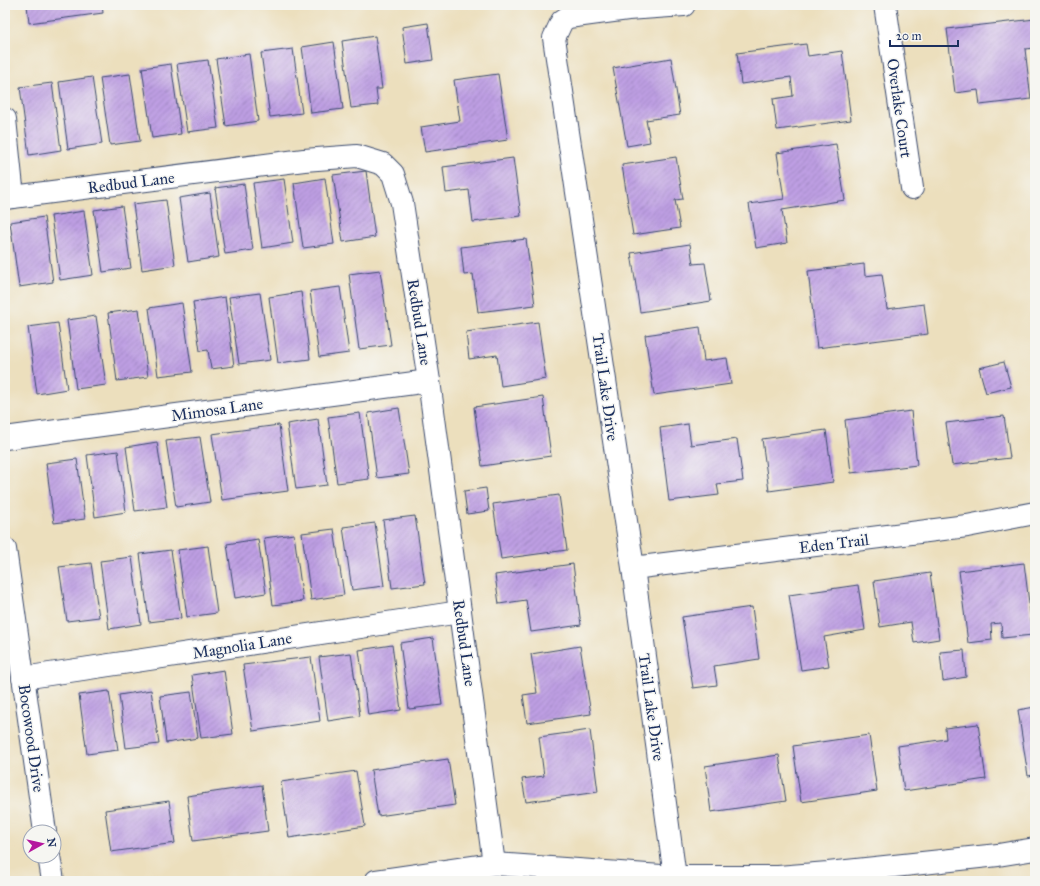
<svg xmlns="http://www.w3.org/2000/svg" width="1040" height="886" font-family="'IM FELL Great Primer',serif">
  <defs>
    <pattern id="building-hatch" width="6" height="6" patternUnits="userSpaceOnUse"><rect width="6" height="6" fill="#be9fe3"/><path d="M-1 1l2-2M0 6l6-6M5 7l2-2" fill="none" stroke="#9a82bb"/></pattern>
  </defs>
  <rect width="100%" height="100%" fill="#f6f6f2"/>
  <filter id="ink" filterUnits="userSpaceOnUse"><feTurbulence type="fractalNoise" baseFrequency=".025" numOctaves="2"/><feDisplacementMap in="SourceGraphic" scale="8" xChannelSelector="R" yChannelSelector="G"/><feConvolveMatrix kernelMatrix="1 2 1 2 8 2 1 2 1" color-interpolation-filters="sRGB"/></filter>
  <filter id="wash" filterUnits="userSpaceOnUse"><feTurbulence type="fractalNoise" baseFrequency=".012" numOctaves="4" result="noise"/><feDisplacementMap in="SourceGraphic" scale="16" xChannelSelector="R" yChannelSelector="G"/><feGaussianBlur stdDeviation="0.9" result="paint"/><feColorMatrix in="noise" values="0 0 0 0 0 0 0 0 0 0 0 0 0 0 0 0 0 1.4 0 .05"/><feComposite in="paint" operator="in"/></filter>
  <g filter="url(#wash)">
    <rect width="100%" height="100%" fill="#ecdfbd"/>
    <g id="blocks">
      <g fill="url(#building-hatch)">
        <path d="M27,5h75l1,8 -74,10z"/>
        <path d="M1035,19v29l-10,1 6,50 -51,6 -2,-15 -23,3 -8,-64z"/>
        <path d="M428,23l5,37 -26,4 -5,-37z"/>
        <path d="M375,36l7,53h-6l2,16 -27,3 -9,-67z"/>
        <path d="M334,42l9,67 -32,4 -9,-66z"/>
        <path d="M806,44l2,12 34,-5 9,69 -74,10 -4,-31 20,-3 -2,-19 -50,7 -4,-31z"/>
        <path d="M293,49l9,64 -32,4 -9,-64z"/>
        <path d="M249,54l9,67 -32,5 -10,-67z"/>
        <path d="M671,58l9,57 -34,5 4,22 -23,4 -14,-78z"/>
        <path d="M208,60l10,68 -31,4 -10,-68z"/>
        <path d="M171,64l10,70 -29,4 -10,-70z"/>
        <path d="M130,74l10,67 -30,4 -10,-67z"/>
        <path d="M498,74l10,66 -83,12 -4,-25 39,-6 -6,-41z"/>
        <path d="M92,77l10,67 -34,5 -9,-67z"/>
        <path d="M52,83l9,67 -32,5 -9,-68z"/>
        <path d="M836,144l9,56 -63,10 5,33 -31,5 -7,-44 35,-5 -7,-46z"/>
        <path d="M676,157l7,42 -8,1 5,28 -47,7 -11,-70z"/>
        <path d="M513,158l8,58 -48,6 -4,-32 -23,3 -3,-26z"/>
        <path d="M366,171l9,66 -32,5 -10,-67z"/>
        <path d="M325,178l9,66 -31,4 -9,-65z"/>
        <path d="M284,179l9,64 -31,5 -9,-65z"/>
        <path d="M244,184l9,66 -28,4 -10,-66z"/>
        <path d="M210,193l9,64 -31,5 -9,-64z"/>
        <path d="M166,200l9,65 -33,5 -9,-66z"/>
        <path d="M122,206l9,62 -28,4 -9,-62z"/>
        <path d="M84,211l9,64 -33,5 -9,-64z"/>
        <path d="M44,217l9,65 -34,5 -9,-65z"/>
        <path d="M526,239l9,66 -57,7 -5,-38 -9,1 -3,-28z"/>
        <path d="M690,244l3,20 12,-1 6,38 -71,11 -9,-59z"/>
        <path d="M864,264l1,12 17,-2 5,35 37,-5 4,30 -111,14 -9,-77z"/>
        <path d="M380,270l11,75 -32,4 -10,-75z"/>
        <path d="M340,287l9,66 -30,4 -9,-66z"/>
        <path d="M301,292l9,67 -32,4 -9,-66z"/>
        <path d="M260,293l10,67 -31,4 -10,-67z"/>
        <path d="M225,297l9,69 -23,3 -3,-19 -8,1 -7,-49z"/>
        <path d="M182,303l10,69 -34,4 -9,-68z"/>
        <path d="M139,309l9,68 -31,4 -9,-68z"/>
        <path d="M96,316l10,69 -30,4 -9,-69z"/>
        <path d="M538,322l8,57 -45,7 -4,-31 -28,4 -3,-27z"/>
        <path d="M58,323l9,66 -30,5 -9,-67z"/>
        <path d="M700,327l4,34 23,-3 4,26 -77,11 -9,-60z"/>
        <path d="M1004,362l7,25 -25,6 -7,-25z"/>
        <path d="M543,397l8,59 -69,10 -8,-59z"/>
        <path d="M399,408l10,66 -32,4 -9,-65z"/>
        <path d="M911,411l6,54 -66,8 -6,-53z"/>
        <path d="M360,413l9,66 -32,4 -9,-66z"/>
        <path d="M1004,416l6,42 -58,7 -6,-42z"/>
        <path d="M318,419l9,66 -31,4 -9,-65z"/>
        <path d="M688,424l3,21 46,-6 6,42 -26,3 2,11 -50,6 -9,-73z"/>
        <path d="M279,425l9,66 -66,9 -10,-66z"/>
        <path d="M826,430l7,52 -64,9 -7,-52z"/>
        <path d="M200,437l10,65 -34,5 -10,-66z"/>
        <path d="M157,442l10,65 -32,4 -9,-64z"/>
        <path d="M118,451l8,61 -31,5 -8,-62z"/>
        <path d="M77,459l8,60 -31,4 -8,-60z"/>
        <path d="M486,488l3,23 -22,3 -3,-23z"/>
        <path d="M559,495l8,55 -66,9 -8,-55z"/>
        <path d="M415,516l10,68 -33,4 -9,-68z"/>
        <path d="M375,523l9,63 -32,4 -9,-63z"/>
        <path d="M334,529l10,66 -33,5 -9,-67z"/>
        <path d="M294,534l9,67 -30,4 -9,-67z"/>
        <path d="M258,539l8,54 -31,5 -8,-54z"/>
        <path d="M208,546l9,67 -30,4 -9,-67z"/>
        <path d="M171,550l10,68 -32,4 -9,-68z"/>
        <path d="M132,557l9,67 -32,5 -9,-68z"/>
        <path d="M91,563l8,54 -32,4 -8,-54z"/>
        <path d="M1024,563l9,72 -31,3 -1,-15 -10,1 1,16 -24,3 -9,-72z"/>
        <path d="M573,564l8,61 -50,7 -5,-32 -27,4 -4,-29z"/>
        <path d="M930,573l9,66 -25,4 -3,-21 -31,5 -6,-46z"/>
        <path d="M858,585l7,45 -41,7 5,29 -28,4 -12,-75z"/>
        <path d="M752,607l7,52 -45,7 3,19 -24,3 -11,-71z"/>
        <path d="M433,638l9,67 -33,4 -9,-66z"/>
        <path d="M392,645l9,65 -33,5 -9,-65z"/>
        <path d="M580,646l11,68 -64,9 -4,-28 14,-2 -6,-39z"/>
        <path d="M964,650l2,27 -23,4 -3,-29z"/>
        <path d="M351,653l9,63 -32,5 -9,-64z"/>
        <path d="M311,657l9,64 -67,10 -10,-66z"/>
        <path d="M224,670l9,64 -32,4 -9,-63z"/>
        <path d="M151,690l8,54 -33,4 -7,-53z"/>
        <path d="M109,691l9,59 -31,4 -8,-59z"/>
        <path d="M191,692l7,46 -32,5 -6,-47z"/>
        <path d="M1035,707v68l-7,1 -10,-66z"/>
        <path d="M978,724l8,55 -82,12 -6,-45 48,-7 -1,-11z"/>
        <path d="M590,730l8,62 -72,10 -4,-23 22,-3 -5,-39z"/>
        <path d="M869,735l8,56 -76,11 -8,-56z"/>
        <path d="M779,755l7,46 -75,11 -6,-46z"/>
        <path d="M448,759l7,46 -77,11 -7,-46z"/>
        <path d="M356,771l9,55 -76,12 -8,-56z"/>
        <path d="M262,785l6,46 -75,10 -6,-45z"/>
        <path d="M169,801l6,42 -64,9 -6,-42z"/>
      </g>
    </g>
  </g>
  <g filter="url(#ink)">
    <use href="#blocks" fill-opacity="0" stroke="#3a496c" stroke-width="1"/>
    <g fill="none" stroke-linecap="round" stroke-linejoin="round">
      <g stroke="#3a496c" stroke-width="24">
        <g id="minor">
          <path d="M885,5l27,183"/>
          <path d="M5,119l8,78"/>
          <path d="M5,198l299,-38 53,-4 26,8 10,10 9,29 27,178 65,483"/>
          <path d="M5,438l424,-57"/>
          <path d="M5,549l40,283"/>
          <path d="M633,568l334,-42 68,-13"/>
          <path d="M23,678l437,-66"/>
          <path d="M49,856l4,25"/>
          <path d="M675,877l-42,-309 -79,-530 8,-17 6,-4 60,-8 56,-4"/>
          <path d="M376,881l118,-17 181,13h103l50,-4 170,-18 37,-6"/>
        </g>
      </g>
      <use href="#minor" stroke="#fff" stroke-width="22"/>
    </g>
  </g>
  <g text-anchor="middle" stroke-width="3" stroke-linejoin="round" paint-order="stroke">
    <g font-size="16" fill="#1b2f5e" stroke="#f6f6f2">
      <text transform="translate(900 108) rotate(82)" y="6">Overlake Court</text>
      <text transform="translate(131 182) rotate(-7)" y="6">Redbud Lane</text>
      <text transform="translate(420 322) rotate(81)" y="6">Redbud Lane</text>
      <text transform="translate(606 387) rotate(82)" y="6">Trail Lake Drive</text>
      <text transform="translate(217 409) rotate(-8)" y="6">Mimosa Lane</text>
      <text transform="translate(834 543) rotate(-7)" y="6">Eden Trail</text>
      <text transform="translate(465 643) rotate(82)" y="6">Redbud Lane</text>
      <text transform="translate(242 645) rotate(-9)" y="6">Magnolia Lane</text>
      <text transform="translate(652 707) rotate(82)" y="6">Trail Lake Drive</text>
      <text transform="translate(32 738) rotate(82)" y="6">Bocowood Drive</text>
    </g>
  </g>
  <rect width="1040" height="886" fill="none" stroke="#f6f6f2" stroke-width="20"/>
  <g transform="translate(42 844) rotate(82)"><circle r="19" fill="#f6f6f2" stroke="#9ea6b7"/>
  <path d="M0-3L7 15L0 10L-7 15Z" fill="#b5179e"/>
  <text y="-6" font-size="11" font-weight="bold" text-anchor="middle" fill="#1b2f5e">N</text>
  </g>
  <path d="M890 40v6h68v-6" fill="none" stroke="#1b2f5e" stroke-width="2"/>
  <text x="896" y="40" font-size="12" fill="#1b2f5e" stroke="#f6f6f2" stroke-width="3" paint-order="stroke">20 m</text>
</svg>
